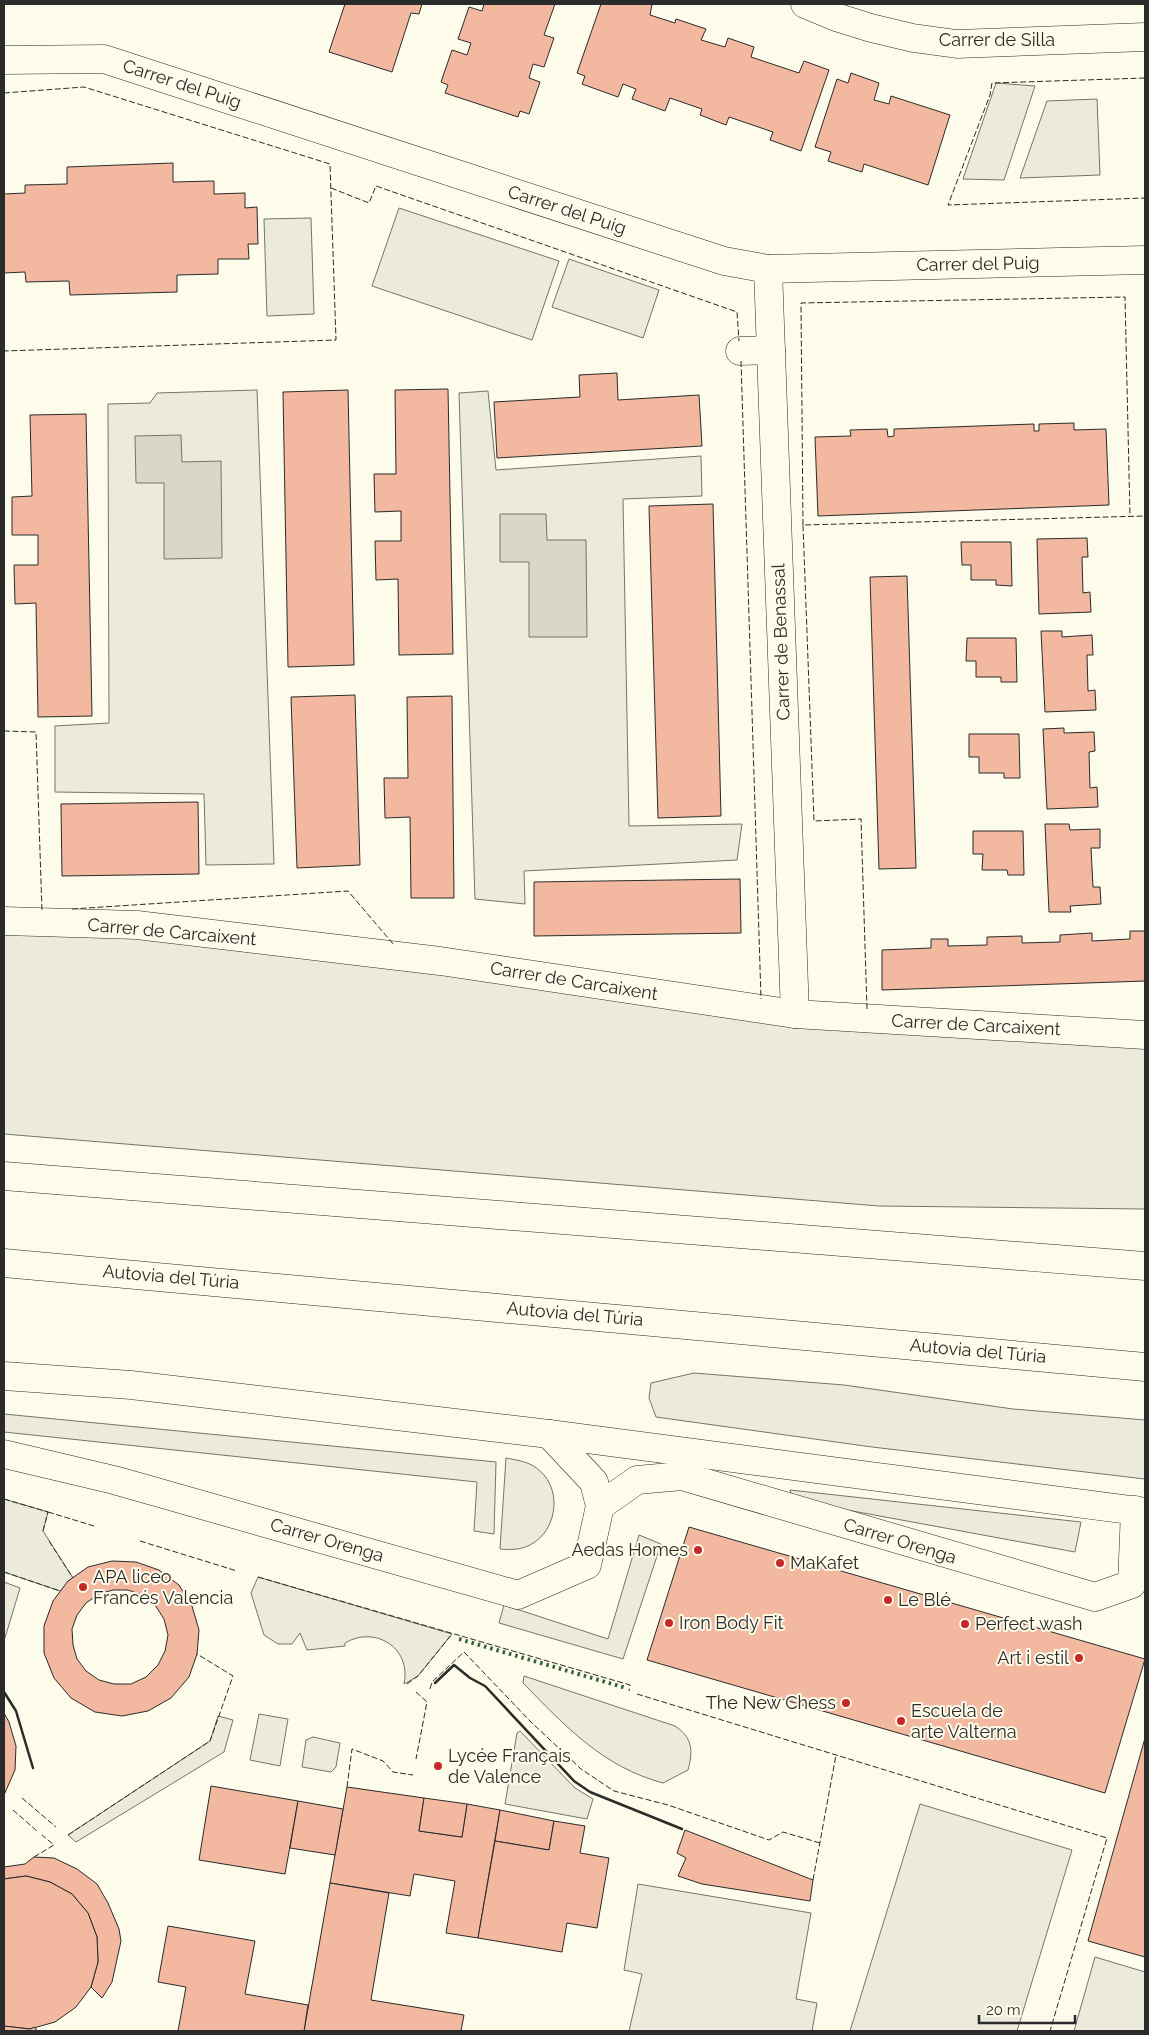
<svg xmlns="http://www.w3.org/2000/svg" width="1149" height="2035" font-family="Raleway,sans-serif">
  <rect width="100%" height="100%" fill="#fdfbea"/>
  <g fill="#ecebdb" stroke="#74746e">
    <path d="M996,83l39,3 -31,94 -41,-1z"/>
    <path d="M1097,99l3,76 -80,3 27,-77z"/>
    <path d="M399,208l160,53 -27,79 -160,-54z"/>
    <path d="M311,218l3,96 -47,2 -3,-97z"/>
    <path d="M569,259l90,31 -16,48 -91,-31z"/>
    <path d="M257,390l17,474 -68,1 -2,-71 -149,-2v-66l54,-3 -1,-319 42,-1 7,-10z"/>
    <path d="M488,391l8,79 205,-14 1,40 -79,3 6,327 113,-2 -5,36 -213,11 1,33 -50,-5 -16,-506z"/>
    <path d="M4,917l759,88 382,34v170l-266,-3 -875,-72z"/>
    <path d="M694,1373l150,12 169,24 132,11v59l-273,-32 -216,-30 -7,-19 2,-15z"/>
    <path d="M506,1458c10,2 20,3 29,9 28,18 24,63 -5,78 -10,5 -20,5 -30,4z"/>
    <path d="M258,1577l194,57 -34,42 -14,8c8,-36 -29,-59 -59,-41v3l-38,4 -7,-17 -8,11h-14l-14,-9 -13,-42z"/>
    <path d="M4,1582l16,6 -15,50h-1z"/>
    <path d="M524,1676l151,50c18,12 18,25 13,44l-25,13c-60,-16 -98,-57 -140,-100z"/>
    <path d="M259,1714l29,5 -8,47 -30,-6z"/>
    <path d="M218,1716l15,4 -9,32 -148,90 -8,-7 142,-94z"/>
    <path d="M520,1731l55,57 18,11 -6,20 -82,-15 12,-71z"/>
    <path d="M313,1737l27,6 -4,24 -5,5 -29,-5 4,-27z"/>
    <path d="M920,1804l152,46 -55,181h-167z"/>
    <path d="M638,1884l173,29 -15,86 21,4 -5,28h-183l13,-57 -18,-4z"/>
    <path d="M1095,1957l50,15v59h-71z"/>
  </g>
  <g fill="#eceadb" stroke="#74746e">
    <path d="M4,1414l492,48 -2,72 -20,-3 3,-49 -473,-50z"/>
    <path d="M790,1490l291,32 -6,30 -282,-52z"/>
    <path d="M4,1499l44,13 -5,19 30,47 -13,13 -56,-19z"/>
    <path d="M639,1535l22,9 -38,115 -124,-36 5,-18 104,34z"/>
  </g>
  <g fill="#d8d7c9" stroke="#74746e">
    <path d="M181,435l1,27 39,-1 1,97 -58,1v-76h-28l-1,-47z"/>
    <path d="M500,514h46l1,26h39l1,97h-58v-75h-29z"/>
  </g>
  <g fill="#f2b8a0" stroke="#2b2b2b" fill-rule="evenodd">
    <path d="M345,4h77l-3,10 -8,-1 -19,59 -63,-20z"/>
    <path d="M484,4h71l-11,31 10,3 -10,29 -11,-3 -4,14 11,4 -11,32 -9,-3 -2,6 -73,-24 3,-8 -7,-3 11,-32 15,5 4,-12 -13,-4 11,-32 13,4z"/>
    <path d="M601,4h51l-2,11 25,8 1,-4 30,10 -5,11 24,7 3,-9 26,9 -3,10 48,16 5,-12 25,9 -28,81 -31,-11 3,-8 -44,-15 -3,8 -26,-10 2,-6 -32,-11 -5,13 -33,-12 4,-10 -13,-5 -5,13 -36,-13 3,-8 -8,-3z"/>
    <path d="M851,73l28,10 -5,17 15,4 2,-8 59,19 -22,70 -64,-21 -2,8 -34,-11 3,-9 -16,-5 22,-68 11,4z"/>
    <path d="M173,163v19l41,-1v13l31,-1v15l12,-1 1,37h-10l1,15h-31v15l-41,1v17l-107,3 -1,-14 -43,1 -1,-10 -21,1v-79l21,-1v-8l42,-1v-17z"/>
    <path d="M617,373l1,27 81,-5 3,51 -205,12 -3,-56 86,-5 -1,-22z"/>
    <path d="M448,389l5,265 -54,1 -1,-76 -22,1 -1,-39h26v-30l-26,1 -1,-38h22l-1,-84z"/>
    <path d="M348,390l6,275 -66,2 -5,-275z"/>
    <path d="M86,414l6,302 -54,1 -2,-114 -21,1 -1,-39h24v-30h-26v-38l20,-1 -2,-81z"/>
    <path d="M1074,423v7l32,-1 3,76 -291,11 -3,-79 36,-1 -1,-6 37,-1 1,8 6,-1v-7l140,-5v7h5v-7z"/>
    <path d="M713,504l8,312 -63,2 -9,-312z"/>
    <path d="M1087,538l1,19h-6l1,36 7,-1 1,20 -52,2 -2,-75z"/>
    <path d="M961,542h50l1,44 -16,-1v-5h-25v-15h-9z"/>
    <path d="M907,576l9,292 -37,1 -9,-292z"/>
    <path d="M1041,631h21v6l30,-2 1,20h-6l1,36 7,-1 1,20 -51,2z"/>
    <path d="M967,638h49l1,44h-16v-5h-25v-16h-10z"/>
    <path d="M355,695l5,170 -63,3 -6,-171z"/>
    <path d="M452,696l2,202h-43l-1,-81 -25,1 -1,-40h24l-1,-81z"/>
    <path d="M1064,728v5l30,-1 1,19 -6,1 1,36 7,-1 1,20 -51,2 -4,-80z"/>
    <path d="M969,734h50l1,44h-16v-5h-25v-16h-10z"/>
    <path d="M198,802l1,72 -137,2 -1,-72z"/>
    <path d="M1045,824h24l1,6 30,-1v19h-9l2,39h7l1,17 -31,2 1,6h-22z"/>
    <path d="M973,831h50l1,44h-16l-1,-5h-25l1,-16h-10z"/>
    <path d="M740,879l1,54 -207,3v-54z"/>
    <path d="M1130,931h15v50l-263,9v-40l49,-2v-9h17v7l39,-1v-8l35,-1v7l38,-1v-7l32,-2v8l38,-2z"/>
    <path d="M689,1527l456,132 -40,134 -458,-133z"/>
    <path d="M112,1561l24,1 23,8 20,15 13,21 7,24 -2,24 -8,23 -18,21 -23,13 -26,5 -27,-4 -24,-14 -17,-20 -10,-25v-27l9,-25 15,-20 20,-14zM113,1590h15l14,5 13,10 9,14 4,16 -3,16 -7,14 -12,12 -15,7h-17l-15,-4 -13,-9 -9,-12 -4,-14 -1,-16 5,-14 9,-12 13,-9z"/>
    <path d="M4,1713l5,9 7,24 -1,24 -11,25z"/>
    <path d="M1145,1738v219l-57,-16z"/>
    <path d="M211,1786l87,15 -13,73 -86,-14z"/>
    <path d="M347,1787l77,11 -5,33 43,6 5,-33 33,6 -22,128 -32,-5 9,-52 -41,-7 -4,22 -80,-13z"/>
    <path d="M424,1798l43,6 -5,33 -43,-6z"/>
    <path d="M298,1801l45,8 -8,46 -45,-7z"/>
    <path d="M500,1810l54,11 -5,29 -54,-9z"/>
    <path d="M554,1821l31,5 -5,27 29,5 -12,70 -30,-5 -5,29 -84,-14 17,-97 54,9z"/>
    <path d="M685,1830l128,50 -3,21 -108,-17 -24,-8 8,-18 -9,-5z"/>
    <path d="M34,1857l20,1 23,11 20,15 11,19 11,26 2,12 -9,41 -10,16 -11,-11 7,-25 -1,-25 -9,-24 -16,-19 -22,-12 -24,-6 -22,3v-12l21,-3z"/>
    <path d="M26,1876l24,6 22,12 16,19 9,24 1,25 -7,25 -15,20 -21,15 -25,7 -26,-3v-147z"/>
    <path d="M330,1883l59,10 -18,107 93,15 -3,16h-157z"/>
    <path d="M168,1926l87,15 -10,53 63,11 -4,26h-126l8,-44 -28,-5z"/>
    <path d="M4,2026l26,3 5,-2 2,4h-33z"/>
  </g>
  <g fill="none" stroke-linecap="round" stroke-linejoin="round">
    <g stroke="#2b2b2b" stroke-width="29">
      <g id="street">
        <path d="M805,4l34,14 32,10 42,10 44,6 188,-7"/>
        <path d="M4,60l100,-1 620,202 44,8 377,-9"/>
        <path d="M768,269l27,745"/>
        <path d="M740,351l31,-1"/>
        <path d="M4,921l133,4 303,36 355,53 350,21"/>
        <path d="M4,1454l110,26 404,115 69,-30 13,-59 -6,-24 -45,-48"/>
        <path d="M600,1506l37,-26 45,-4 413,121 37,-13 3,-74"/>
      </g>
    </g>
    <g stroke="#2b2b2b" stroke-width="29">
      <path id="secondary" d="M4,1376l127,9 418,49 596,78"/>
    </g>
    <g stroke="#2b2b2b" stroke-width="29">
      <g id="highway">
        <path d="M4,1176l1141,90"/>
        <path d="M4,1263l1141,104"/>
      </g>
    </g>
    <use href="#street" stroke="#fdfbea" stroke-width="28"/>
    <use href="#secondary" stroke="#fdfbea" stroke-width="28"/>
    <use href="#highway" stroke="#fdfbea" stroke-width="28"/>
    <path stroke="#34623c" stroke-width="4" stroke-dasharray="2.5 4" stroke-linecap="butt" d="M459,1639l167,49"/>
    <g stroke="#2b2b2b" stroke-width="1" stroke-dasharray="6 2.5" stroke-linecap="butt">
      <path d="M1145,78l-153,5 -2,12 -42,110 197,-7"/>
      <path d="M4,93l80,-6 246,77 6,176 -332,11"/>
      <path d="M331,188l38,15 7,-17 361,126 2,29"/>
      <path d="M741,361l20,638"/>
      <path d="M803,525l-2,-222 324,-6 5,220"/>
      <path d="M4,731l32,1 6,179"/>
      <path d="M72,909l276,-18 46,54"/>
      <path d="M867,1009l-6,-190 -47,2 -11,-296 342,-9"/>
      <path d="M4,1499l44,13 -5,19"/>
      <path d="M48,1512l46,14"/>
      <path d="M49,1541l24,37"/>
      <path d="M140,1541l97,30"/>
      <path d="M4,1572l56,19"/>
      <path d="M258,1577l372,108 -1,6"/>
      <path d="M407,1684l11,-8 34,-42"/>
      <path d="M430,1689l2,-7 32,-30 67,70 50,47 33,22 54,14 101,35 14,-8 37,11"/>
      <path d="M416,1692l11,10 -11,57"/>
      <path d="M637,1694l470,144 -57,193"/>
      <path d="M347,1787l5,-38 31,12 10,11 20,3"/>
      <path d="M22,1798l34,29"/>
      <path d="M13,1810l24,21"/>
      <path d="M68,1835l142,-94 23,-65 -36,-22"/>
      <path d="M34,1857l20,-12 -12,-10"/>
      <path d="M813,1880l23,-125"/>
    </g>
    <g stroke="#2b2b2b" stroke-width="2.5">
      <path d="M435,1683l19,-18 16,13 15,8 89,95 16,11 92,37"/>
      <path d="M4,1692l12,19 17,57"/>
    </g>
  </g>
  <g fill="#c62828" stroke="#fdfbea" stroke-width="2">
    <circle cx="698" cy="1550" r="5"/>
    <circle cx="780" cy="1563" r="5"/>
    <circle cx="83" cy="1587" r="5"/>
    <circle cx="888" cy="1600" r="5"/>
    <circle cx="669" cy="1623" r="5"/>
    <circle cx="965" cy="1624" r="5"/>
    <circle cx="1079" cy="1658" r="5"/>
    <circle cx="846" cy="1703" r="5"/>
    <circle cx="901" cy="1721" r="5"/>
    <circle cx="438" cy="1766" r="5"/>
  </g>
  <g text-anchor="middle" stroke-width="4" stroke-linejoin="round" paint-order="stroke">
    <g font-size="18" fill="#2b2b2b" stroke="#fdfbea">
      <text x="997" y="46">Carrer de Silla</text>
      <text transform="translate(182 84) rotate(18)" y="6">Carrer del Puig</text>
      <text transform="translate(567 210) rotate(18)" y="6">Carrer del Puig</text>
      <text transform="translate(978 264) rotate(-1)" y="6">Carrer del Puig</text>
      <text transform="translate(781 642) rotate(-92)" y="6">Carrer de Benassal</text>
      <text transform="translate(172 932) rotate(5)" y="6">Carrer de Carcaixent</text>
      <text transform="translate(574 981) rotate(9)" y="6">Carrer de Carcaixent</text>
      <text transform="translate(976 1025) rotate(3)" y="6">Carrer de Carcaixent</text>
      <text transform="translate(171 1277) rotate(5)" y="6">Autovia del Túria</text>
      <text transform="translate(575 1314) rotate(5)" y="6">Autovia del Túria</text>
      <text transform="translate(978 1351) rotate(5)" y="6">Autovia del Túria</text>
      <text transform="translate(327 1540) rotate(16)" y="6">Carrer Orenga</text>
      <text transform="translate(900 1541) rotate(17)" y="6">Carrer Orenga</text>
    </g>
    <g font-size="18" fill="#2b2b2b" stroke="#fdfbea" text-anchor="start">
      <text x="688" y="1556" text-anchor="end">Aedas Homes</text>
      <text x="790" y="1569">MaKafet</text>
      <text x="93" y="1583">APA liceo<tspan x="93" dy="21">Francés Valencia</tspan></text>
      <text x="898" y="1606">Le Blé</text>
      <text x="679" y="1629">Iron Body Fit</text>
      <text x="975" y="1630">Perfect wash</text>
      <text x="1069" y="1664" text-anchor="end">Art i estil</text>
      <text x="836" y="1709" text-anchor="end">The New Chess</text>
      <text x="911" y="1717">Escuela de<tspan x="911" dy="21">arte Valterna</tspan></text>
      <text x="448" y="1762">Lycée Français<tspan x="448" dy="21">de Valence</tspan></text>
    </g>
  </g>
  <rect width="1149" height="2035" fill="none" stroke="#2b2b2b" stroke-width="10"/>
  <path d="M979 2015v8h96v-8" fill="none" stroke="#2b2b2b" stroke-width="2.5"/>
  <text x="986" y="2015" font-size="15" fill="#2b2b2b" stroke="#fdfbea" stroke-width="4" paint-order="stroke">20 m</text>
</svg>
